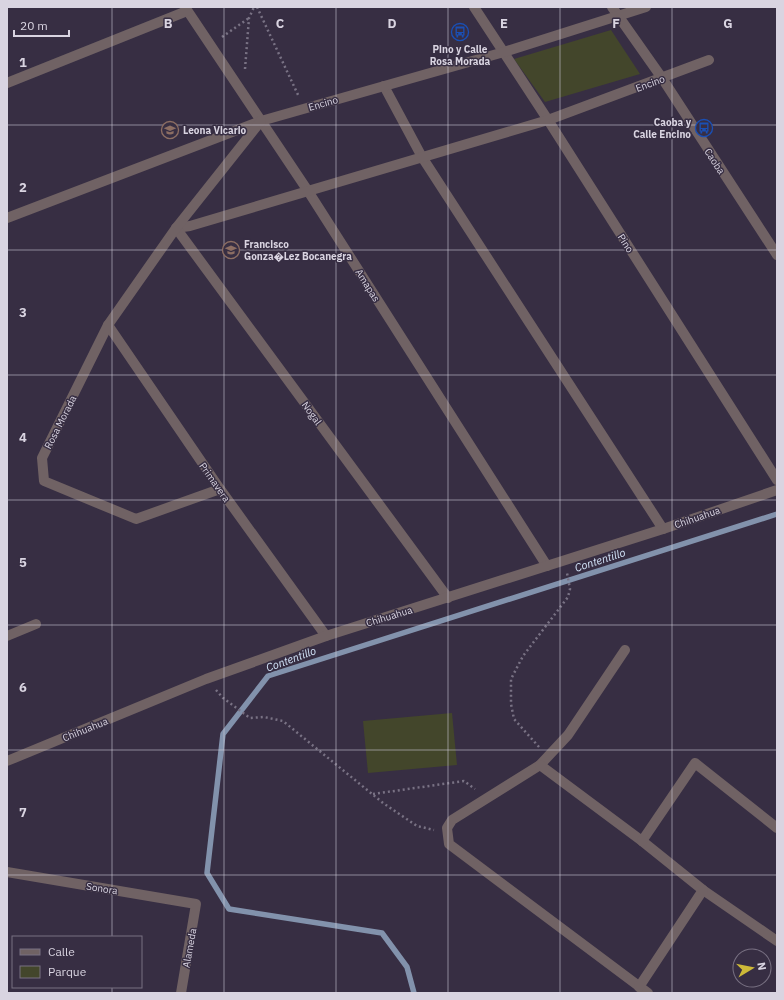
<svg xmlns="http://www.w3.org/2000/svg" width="784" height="1000" font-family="'IBM Plex Sans',sans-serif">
  <rect width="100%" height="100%" fill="#372e43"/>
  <g fill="#43462b">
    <path d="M611,30l29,44 -95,28 -31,-43z"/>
    <path d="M452,713l5,52 -89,8 -5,-52z"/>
  </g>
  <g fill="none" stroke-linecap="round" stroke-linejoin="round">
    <path stroke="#8292ac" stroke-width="5.5" d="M414,993l-7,-26 -25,-34 -153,-24 -22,-36 16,-139 45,-58 509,-162"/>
    <g stroke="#797284" stroke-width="2.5" stroke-dasharray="2 3" stroke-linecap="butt">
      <path d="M257,7l42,90"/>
      <path d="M222,37l27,-19"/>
      <path d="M245,69l4,-51 5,-11"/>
      <path d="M216,690l7,8 27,20 14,-1 19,4 100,82 34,23 17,4"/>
      <path d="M539,747l-25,-28 -3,-15v-25l12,-23 45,-59 2,-8 -3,-16"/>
      <path d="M373,794l91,-13 11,8"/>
    </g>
    <g stroke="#706264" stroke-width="10">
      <path d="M185,7l123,184 239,375"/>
      <path d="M474,7l74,113 229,360"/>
      <path d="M612,7l50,71 115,177"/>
      <path d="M7,83l180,-72"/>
      <path d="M384,86l38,71 241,372"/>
      <path d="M7,218l254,-97 243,-69 142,-45"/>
      <path d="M176,228l14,-2 358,-106 161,-60"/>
      <path d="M176,228l272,370"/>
      <path d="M108,325l112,164 106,147"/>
      <path d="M220,489l-84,30 -92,-38 -2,-23 66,-133 68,-97 85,-107"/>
      <path d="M7,636l29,-12"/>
      <path d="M625,650l-57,85 -28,30 -88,55 -5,8 2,16 199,149"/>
      <path d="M540,765l102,76 61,49 74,51"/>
      <path d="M642,841l53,-78 82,65"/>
      <path d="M7,872l189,32 -15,89"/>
      <path d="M639,987l64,-97"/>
    </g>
    <path stroke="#706264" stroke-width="10" d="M7,761l199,-82 120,-43 337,-107 114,-39"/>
  </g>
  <path fill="none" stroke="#d9d4e1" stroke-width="1" stroke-opacity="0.55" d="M112,7v930M224,7v986M336,7v986M448,7v986M560,7v986M672,7v986M7,125h770M7,250h770M7,375h770M7,500h770M7,625h770M7,750h770M7,875h770M112,987v6"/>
  <defs>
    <g id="bus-ring" transform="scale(0.9)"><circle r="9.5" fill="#372e43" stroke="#1a4fb4" stroke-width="1.5"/><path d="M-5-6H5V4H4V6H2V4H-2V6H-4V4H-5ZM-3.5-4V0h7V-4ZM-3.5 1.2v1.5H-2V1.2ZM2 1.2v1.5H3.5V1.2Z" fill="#1a4fb4"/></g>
    <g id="school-ring" transform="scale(0.9)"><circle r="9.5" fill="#372e43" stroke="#8d6e63" stroke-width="1.5"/><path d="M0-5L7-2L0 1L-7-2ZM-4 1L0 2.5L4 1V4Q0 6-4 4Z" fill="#8d6e63"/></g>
  </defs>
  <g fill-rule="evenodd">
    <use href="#bus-ring" x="460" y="32"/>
    <use href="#bus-ring" x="704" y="128"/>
    <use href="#school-ring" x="170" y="130"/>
    <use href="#school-ring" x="231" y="250"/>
  </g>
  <g text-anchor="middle" stroke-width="3" stroke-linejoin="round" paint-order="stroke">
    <g font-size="10" font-weight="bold" fill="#d9d4e1" stroke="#372e43" text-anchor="start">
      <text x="460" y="53" text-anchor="middle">Pino y Calle<tspan x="460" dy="12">Rosa Morada</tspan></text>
      <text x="691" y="126" text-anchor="end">Caoba y<tspan x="691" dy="12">Calle Encino</tspan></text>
      <text x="183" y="134">Leona Vicario</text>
      <text x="244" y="248">Francisco<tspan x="244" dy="12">Gonza�Lez Bocanegra</tspan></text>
    </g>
    <g font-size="10" fill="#d9d4e1" stroke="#372e43">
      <text transform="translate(650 83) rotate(-20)" y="4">Encino</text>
      <text transform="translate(323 103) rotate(-16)" y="4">Encino</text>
      <text transform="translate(715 161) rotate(57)" y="4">Caoba</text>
      <text transform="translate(626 243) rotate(58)" y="4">Pino</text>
      <text transform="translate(368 285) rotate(58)" y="4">Amapas</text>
      <text transform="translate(312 413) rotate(54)" y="4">Nogal</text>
      <text transform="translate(60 422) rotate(-63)" y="4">Rosa Morada</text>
      <text transform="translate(215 482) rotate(55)" y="4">Primavera</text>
      <text transform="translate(697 517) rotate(-19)" y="4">Chihuahua</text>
      <text transform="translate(389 616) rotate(-17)" y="4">Chihuahua</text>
      <text transform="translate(85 729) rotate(-22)" y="4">Chihuahua</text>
      <text transform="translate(102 888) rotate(9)" y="4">Sonora</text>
      <text transform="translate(189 948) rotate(-80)" y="4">Alameda</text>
    </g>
    <g font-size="11" font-style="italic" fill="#d3e4f9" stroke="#372e43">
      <text transform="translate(600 560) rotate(-18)" y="4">Contentillo</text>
      <text transform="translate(291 659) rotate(-20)" y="4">Contentillo</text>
    </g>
  </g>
  <g font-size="13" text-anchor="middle" font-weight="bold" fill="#d9d4e1" stroke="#372e43" stroke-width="3" stroke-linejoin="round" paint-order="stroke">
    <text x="168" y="28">B</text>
    <text x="280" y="28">C</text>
    <text x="392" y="28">D</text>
    <text x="504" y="28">E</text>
    <text x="616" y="28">F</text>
    <text x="728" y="28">G</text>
    <text x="23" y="67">1</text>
    <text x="23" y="192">2</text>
    <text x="23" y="317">3</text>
    <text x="23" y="442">4</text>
    <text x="23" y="567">5</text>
    <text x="23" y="692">6</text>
    <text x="23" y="817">7</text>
  </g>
  <rect width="784" height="1000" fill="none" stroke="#d9d4e1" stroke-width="16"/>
  <rect x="12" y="936" width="130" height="52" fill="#372e43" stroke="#787082"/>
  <rect x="20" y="949" width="20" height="6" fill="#706264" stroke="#787082"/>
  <text x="48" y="956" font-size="12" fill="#d9d4e1">Calle</text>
  <rect x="20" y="966" width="20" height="12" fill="#43462b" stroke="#787082"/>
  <text x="48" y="976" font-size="12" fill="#d9d4e1">Parque</text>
  <g transform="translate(752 968) rotate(80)"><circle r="19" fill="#372e43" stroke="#787082"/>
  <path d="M0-3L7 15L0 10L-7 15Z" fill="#cdb938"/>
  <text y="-6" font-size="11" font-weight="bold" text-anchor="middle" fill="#d9d4e1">N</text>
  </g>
  <path d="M14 30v6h55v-6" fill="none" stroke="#d9d4e1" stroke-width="2"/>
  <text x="20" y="30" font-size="12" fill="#d9d4e1" stroke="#372e43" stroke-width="3" paint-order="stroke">20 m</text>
</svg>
